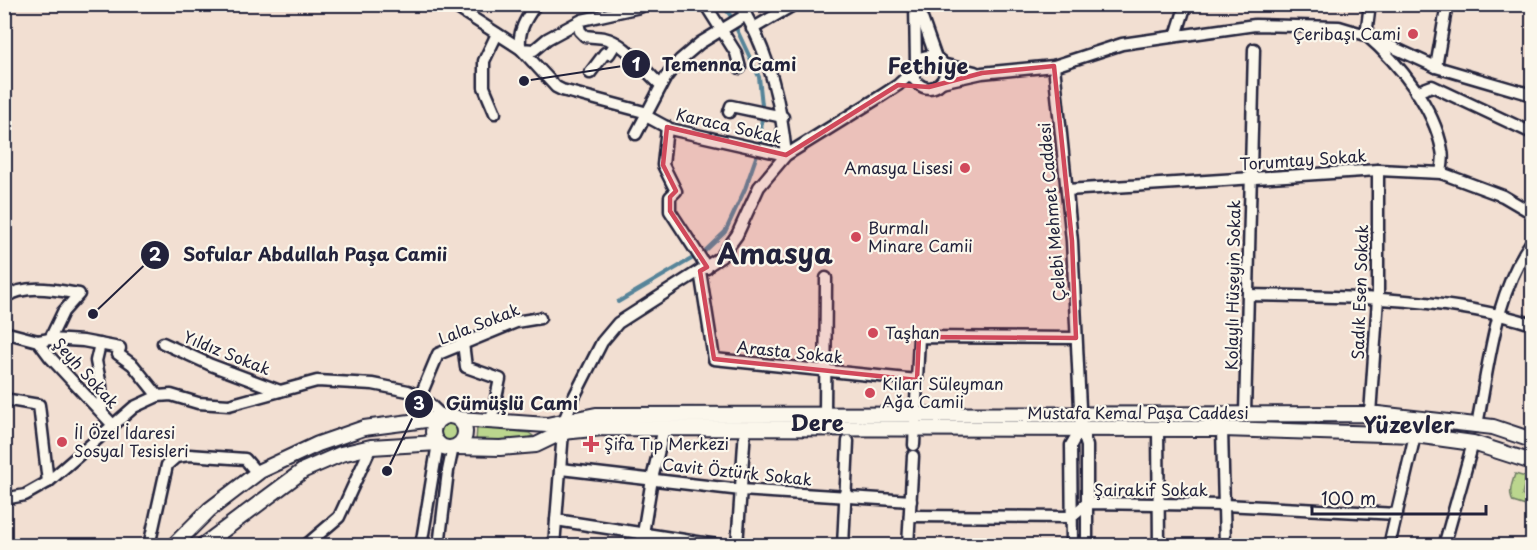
<svg xmlns="http://www.w3.org/2000/svg" width="1537" height="550" font-family="'Playpen Sans',sans-serif">
  <rect width="100%" height="100%" fill="#f2dfd2"/>
  <filter id="ink" filterUnits="userSpaceOnUse"><feTurbulence type="fractalNoise" baseFrequency=".0167" numOctaves="2"/><feDisplacementMap in="SourceGraphic" scale="12" xChannelSelector="R" yChannelSelector="G"/><feConvolveMatrix kernelMatrix="1 2 1 2 8 2 1 2 1" color-interpolation-filters="sRGB"/></filter>
  <g filter="url(#ink)">
    <g fill="#bbd68e" stroke="#6e7c64" stroke-width="1.5">
      <circle cx="451" cy="433" r="10"/>
      <path d="M477,427l52,6 4,3 -20,6h-37z"/>
      <path d="M1515,474l11,3 -4,18 10,9v4l-19,-6c-5,-9 -1,-19 2,-28z"/>
    </g>
    <g fill="none" stroke-linecap="round" stroke-linejoin="round">
      <path stroke="#568499" stroke-width="4" d="M618,302l87,-51 20,-19 20,-43 16,-46 1,-38 -3,-28 -29,-62 -8,-11"/>
      <g stroke="#22223b" stroke-width="15">
        <g id="minor">
          <path d="M451,4l70,45 35,38 6,3 82,22 2,4 24,13 116,26c-5,-52 -17,-106 -47,-151"/>
          <path d="M536,4c-9,13 -20,29 -15,45l13,1 13,-11 35,-19 58,-13 2,-3"/>
          <path d="M705,4l31,49 4,15"/>
          <path d="M915,4l1,60"/>
          <path d="M1370,4l-4,31c33,28 68,72 76,115 2,7 0,16 -1,23"/>
          <path d="M918,7l18,51"/>
          <path d="M578,23l2,8 5,5c6,1 13,1 19,2 23,5 39,32 57,47"/>
          <path d="M752,29l43,-25"/>
          <path d="M1176,36l10,-32"/>
          <circle cx="929" cy="72" r="16"/>
          <path d="M942,64l33,8"/>
          <path d="M1054,66l18,175 9,187 6,18v100"/>
          <path d="M1436,67l11,-63"/>
          <path d="M590,73l15,-20 4,1 7,-11"/>
          <path d="M941,82l41,-9 72,-7 68,-22 133,-19 84,2 27,8 70,32 96,28"/>
          <path d="M1416,92l16,-6 100,47"/>
          <path d="M729,112l2,-6 52,11"/>
          <path d="M495,113l-11,-26v-26l13,-27"/>
          <path d="M667,127l-4,38 13,26 -6,6v14l37,57"/>
          <path d="M636,134l30,-57 14,-17 20,-17 46,-28"/>
          <path d="M1067,190l311,-20 63,3 62,23 29,17"/>
          <path d="M700,271l14,88 203,21"/>
          <path d="M1248,295c93,2 195,1 284,29"/>
          <path d="M4,298c21,-15 52,-8 75,-4l-16,18 -13,27"/>
          <path d="M4,332l34,9 12,-2 33,2 37,7 -2,6 15,11 25,31"/>
          <path d="M38,341l12,16 62,67"/>
          <path d="M163,343l48,22 69,26"/>
          <path d="M463,343l3,24 34,12 -9,42"/>
          <path d="M100,344l-4,17 5,25 1,26"/>
          <path d="M420,397l18,-43 78,-32 24,-4"/>
          <path d="M4,399l35,6 9,77"/>
          <path d="M1245,414l9,-365"/>
          <path d="M1370,414l8,-116v-128"/>
          <path d="M825,415l1,-137"/>
          <path d="M564,421l9,-22 29,-57 16,-19 103,-66 16,-22 22,-48 27,-32 92,-57 20,-13 15,-14"/>
          <path d="M1477,425c12,-61 18,-132 55,-184"/>
          <path d="M1158,429l1,117"/>
          <path d="M1222,429l3,117"/>
          <path d="M914,445l5,-108 157,1"/>
          <path d="M561,469l180,21 170,11"/>
          <path d="M4,499l21,-4 23,-13 86,-75 24,-11 13,-1 27,8 31,2 88,-24 56,3 35,7 16,8 19,18"/>
          <path d="M910,516l161,1 16,-14 137,2 173,9"/>
          <path d="M556,520l167,26"/>
          <path d="M149,546l18,-81 9,-8 13,-2 56,4 12,14"/>
          <path d="M305,546l34,-29 32,-70"/>
          <path d="M421,546l17,-103"/>
          <path d="M439,546l9,-75 5,-24"/>
          <path d="M554,546l9,-114"/>
          <path d="M641,546l11,-67 12,-51"/>
          <path d="M737,546l8,-117"/>
          <path d="M843,546l5,-105"/>
          <path d="M908,546l5,-90"/>
          <path d="M1072,546l-1,-101 10,-17"/>
          <path d="M1389,546l26,-111"/>
          <path d="M1444,546l29,-103"/>
        </g>
      </g>
      <g stroke="#22223b" stroke-width="18">
        <g id="major">
          <circle cx="449" cy="432" r="16"/>
          <path d="M459,419l88,6 49,-10 782,-1 115,13 39,13"/>
          <path d="M456,447l44,1 36,-3 27,-13 39,-4 620,1 193,6 58,8 59,19"/>
          <path d="M173,546l36,-36 51,-39 58,-27 46,-16 77,-10"/>
          <path d="M202,546l102,-76 37,-16 30,-7 67,-4"/>
        </g>
      </g>
      <use href="#minor" stroke="#fbf7ec" stroke-width="10"/>
      <use href="#major" stroke="#fbf7ec" stroke-width="14"/>
    </g>
  </g>
  <path fill="#d1495b" fill-opacity="0.2" stroke="#d1495b" stroke-width="4.5" stroke-linejoin="round" d="M1054,66l18,175 4,97 -157,-1 -2,43 -203,-21 -14,-88 7,-4 -37,-56v-14l6,-6 -13,-26 4,-38 119,28 112,-70 31,2 53,-14z"/>
  <g fill="#d1495b" stroke="#fbf7ec" stroke-width="2">
    <circle cx="1413" cy="34" r="6"/>
    <circle cx="965" cy="168" r="6"/>
    <circle cx="856" cy="237" r="6"/>
    <circle cx="873" cy="333" r="6"/>
    <circle cx="870" cy="393" r="6"/>
    <circle cx="62" cy="442" r="6"/>
    <path d="M588 435h6v6h6v6h-6v6h-6v-6h-6v-6h6z"/>
  </g>
  <g text-anchor="middle" stroke-width="4.5" stroke-linejoin="round" paint-order="stroke">
    <g font-size="16" fill="#22223b" stroke="#fbf7ec" text-anchor="start">
      <text x="1401" y="40" text-anchor="end">Çeribaşı Cami</text>
      <text x="953" y="174" text-anchor="end">Amasya Lisesi</text>
      <text x="868" y="234">Burmalı<tspan x="868" dy="18">Minare Camii</tspan></text>
      <text x="885" y="339">Taşhan</text>
      <text x="882" y="390">Kilari Süleyman<tspan x="882" dy="18">Ağa Camii</tspan></text>
      <text x="74" y="439">İl Özel İdaresi<tspan x="74" dy="18">Sosyal Tesisleri</tspan></text>
      <text x="604" y="450">Şifa Tıp Merkezi</text>
    </g>
    <g font-size="16" fill="#22223b" stroke="#fbf7ec">
      <text transform="translate(729 126) rotate(13)" y="6">Karaca Sokak</text>
      <text transform="translate(1303 160) rotate(-4)" y="6">Torumtay Sokak</text>
      <text transform="translate(1052 212) rotate(-95)" y="6">Çelebi Mehmet Caddesi</text>
      <text transform="translate(1233 285) rotate(-89)" y="6">Kolaylı Hüseyin Sokak</text>
      <text transform="translate(1360 292) rotate(-88)" y="6">Sadık Esen Sokak</text>
      <text transform="translate(479 324) rotate(-21)" y="6">Lala Sokak</text>
      <text transform="translate(790 352) rotate(6)" y="6">Arasta Sokak</text>
      <text transform="translate(227 353) rotate(22)" y="6">Yıldız Sokak</text>
      <text transform="translate(86 373) rotate(48)" y="6">Şeyh Sokak</text>
      <text x="1138" y="419">Mustafa Kemal Paşa Caddesi</text>
      <text transform="translate(737 472) rotate(6)" y="6">Cavit Öztürk Sokak</text>
      <text x="1151" y="496">Şairakif Sokak</text>
    </g>
    <g font-size="22" font-weight="bold" fill="#22223b" stroke="#fbf7ec">
      <text x="928" y="74">Fethiye</text>
      <text x="817" y="431">Dere</text>
      <text x="1409" y="433">Yüzevler</text>
    </g>
    <g font-size="28" font-weight="bold" fill="#22223b" stroke="#fbf7ec">
      <text x="775" y="264">Amasya</text>
    </g>
  </g>
  <path fill="none" stroke="#22223b" stroke-width="2" d="M524 81L636 64M93 314L155 255M387 471L419 404"/>
  <g fill="#22223b" stroke="#fbf7ec" stroke-width="2">
    <circle cx="524" cy="81" r="6"/>
    <circle cx="93" cy="314" r="6"/>
    <circle cx="387" cy="471" r="6"/>
    <circle cx="636" cy="64" r="15"/>
    <circle cx="155" cy="255" r="15"/>
    <circle cx="419" cy="404" r="15"/>
  </g>
  <g font-size="18" text-anchor="middle" font-weight="bold" fill="#fff">
    <text x="636" y="71">1</text>
    <text x="155" y="261">2</text>
    <text x="419" y="410">3</text>
  </g>
  <g font-size="18" text-anchor="middle" font-weight="bold" fill="#22223b" stroke="#fbf7ec" stroke-width="4.5" stroke-linejoin="round" paint-order="stroke">
    <text x="729" y="71">Temenna Cami</text>
    <text x="315" y="261">Sofular Abdullah Paşa Camii</text>
    <text x="512" y="410">Gümüşlü Cami</text>
  </g>
  <rect width="1537" height="550" fill="none" stroke="#fbf7ec" stroke-width="24"/>
  <rect x="12" y="12" width="1513" height="526" fill="none" stroke="#22223b" stroke-width="2" filter="url(#ink)"/>
  <path d="M1312 505v9h174v-9" fill="none" stroke="#22223b" stroke-width="3"/>
  <text x="1321" y="505" font-size="18" fill="#22223b" stroke="#fbf7ec" stroke-width="4.5" paint-order="stroke">100 m</text>
</svg>
